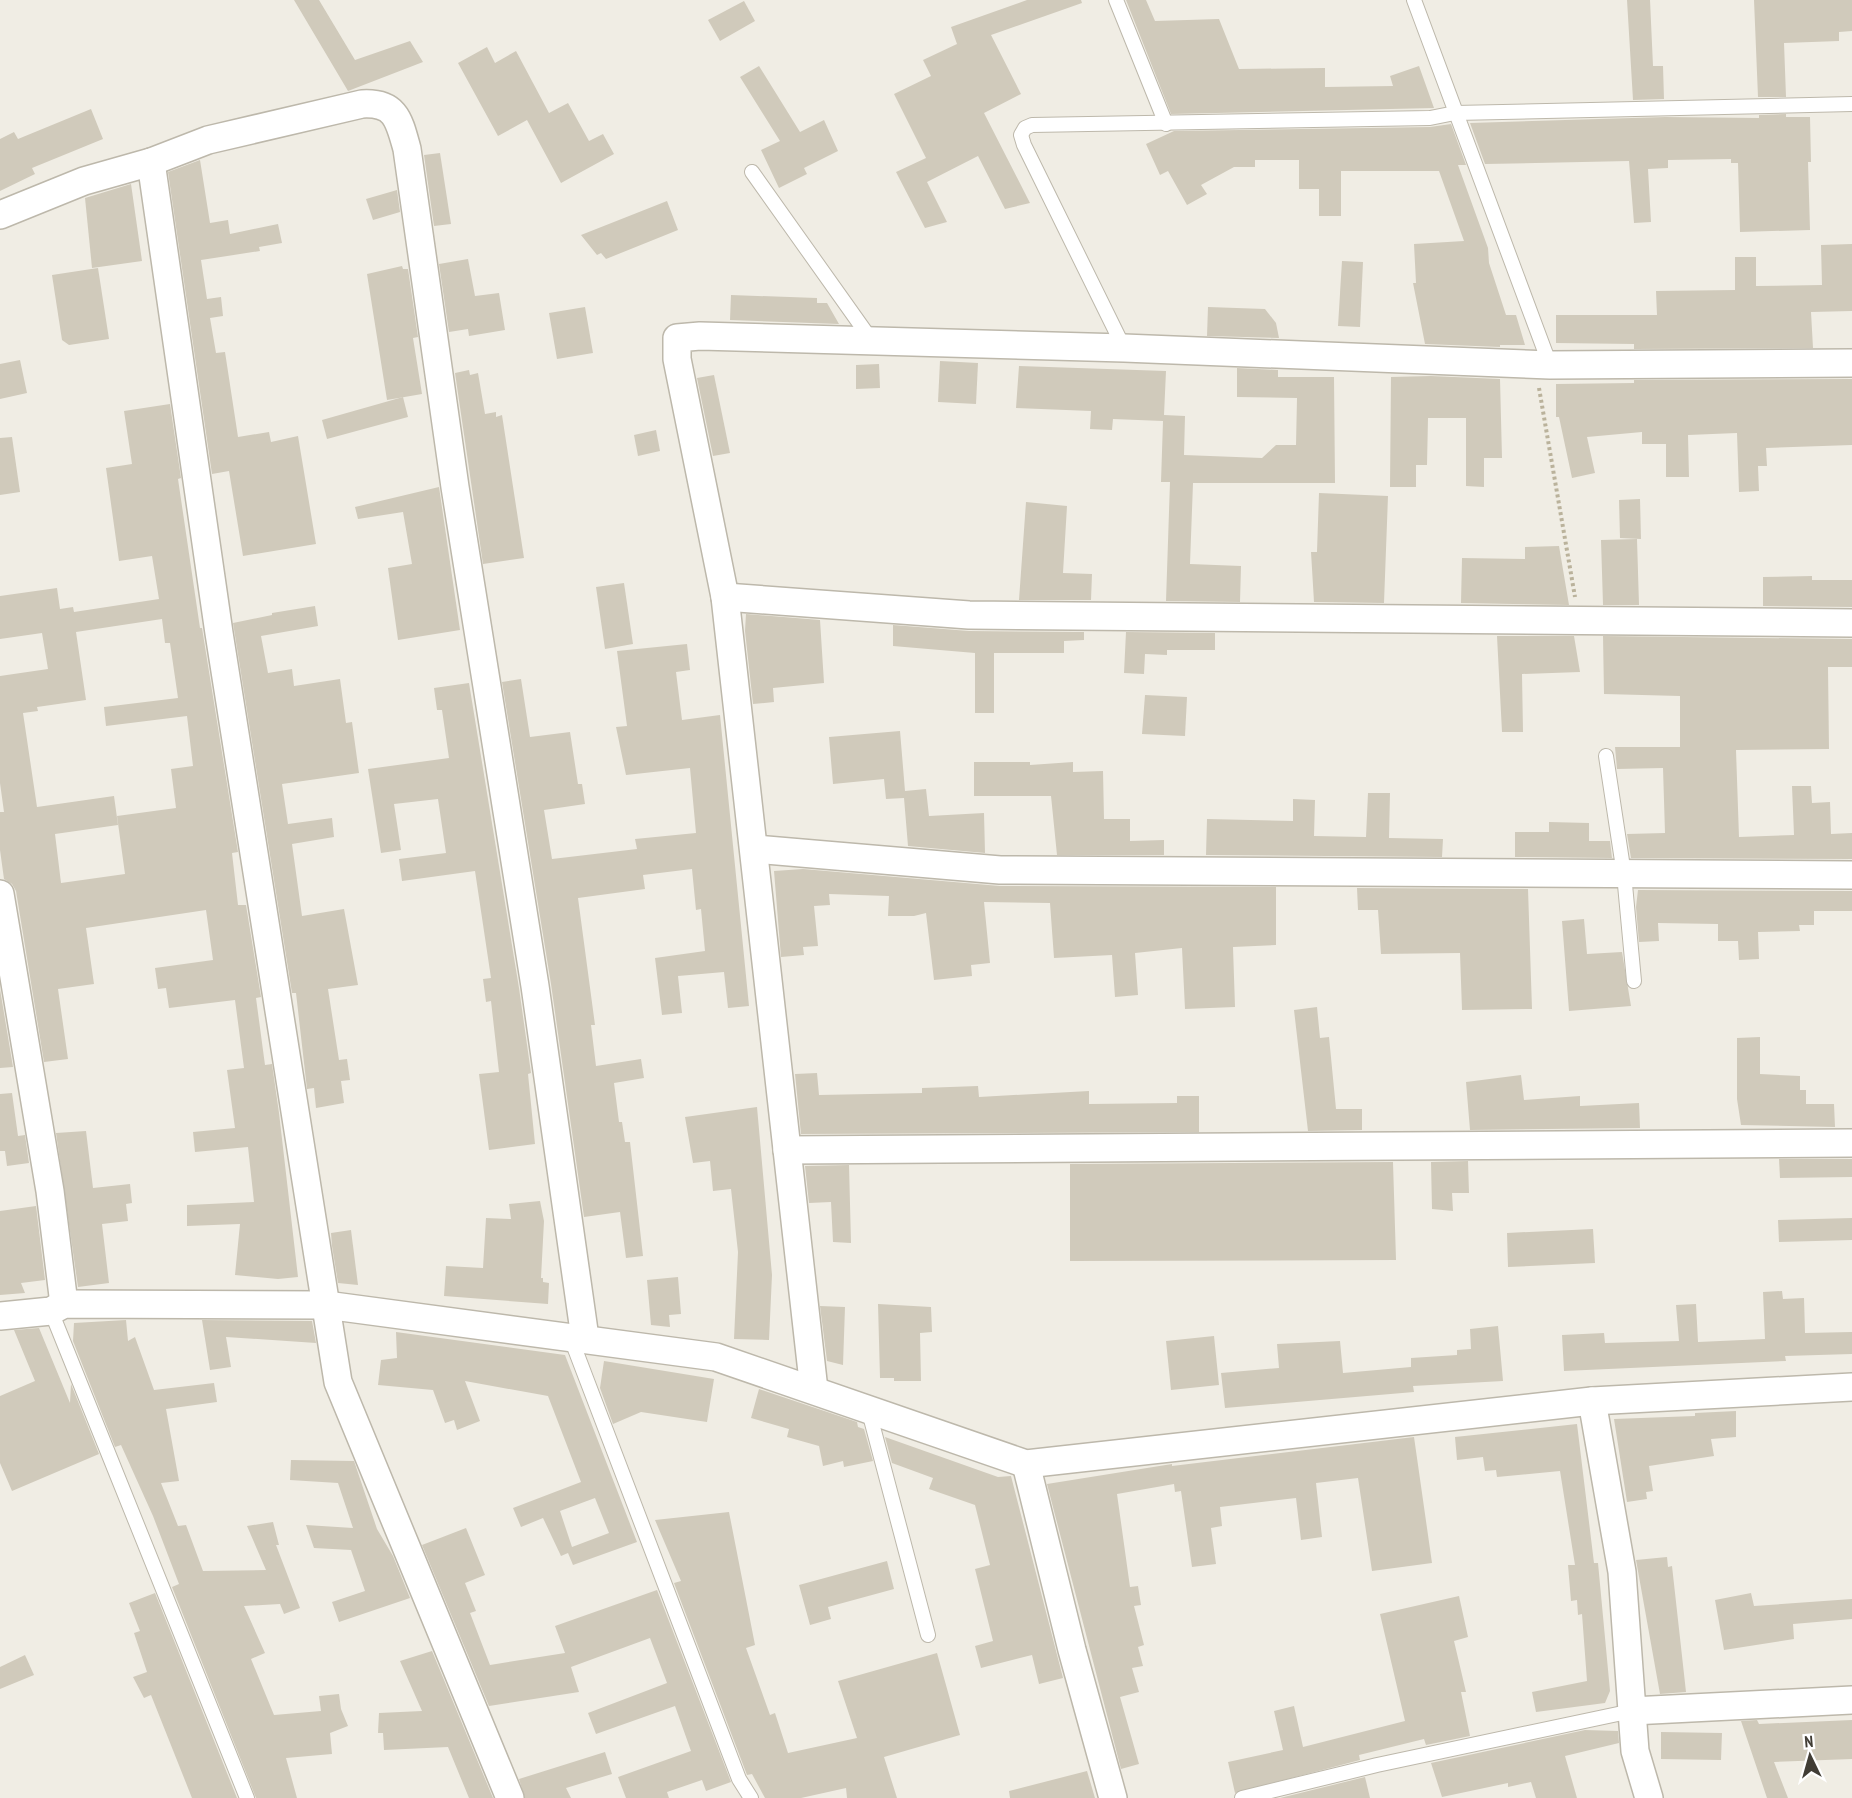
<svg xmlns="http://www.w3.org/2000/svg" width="1852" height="1798" font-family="'PT Sans Narrow',sans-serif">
  <rect width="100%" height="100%" fill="#f0ede4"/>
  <g fill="#d0cabb" fill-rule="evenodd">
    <path d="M294,0h25l36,60 55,-19 13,21 -75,29z"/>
    <path d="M1027,0h54l1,3 -91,32 30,59 -37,19 46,90 -25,6 -27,-53 -51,26 20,40 -22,6 -29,-56 30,-14 -32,-64 37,-18 -8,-16 34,-16 -6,-17z"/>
    <path d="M1126,0h20l9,21 64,-2 20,50 86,-1v19l68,-1 -3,-10 29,-10 15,42 -263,6z"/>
    <path d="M1627,0h23l3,66h10l1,33 -31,1z"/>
    <path d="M1754,0h98v31l-13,1v9l-55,2 2,54h-28z"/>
    <path d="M744,1l11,20 -35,20 -12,-21z"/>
    <path d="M487,47l8,16 21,-12 33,62 19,-10 21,38 14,-7 11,20 -53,29 -34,-63 -29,16 -40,-73z"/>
    <path d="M759,66l41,66 24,-12 14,31 -34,17 3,6 -28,14 -18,-38 19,-9 -40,-64z"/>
    <path d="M91,109l12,30 -71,29 3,6 -35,17v-52l14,-7 4,7z"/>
    <path d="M1786,114v3h24l1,45h-3l2,68 -70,2 -2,-69h-7v-4l-63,1v8l-20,1 3,53 -17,1 -5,-62 -144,3 -15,-41 195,-6 94,1v-3z"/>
    <path d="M1451,124l15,41h-8l30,83 1,15 17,52h10l9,30h-25v2l-75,-3 -12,-61h3l-2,-39 50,-3 -25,-70h-98v45h-22v-27h-20v-29h-44v7h-21l-33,18 6,9 -20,11 -19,-34 -8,4 -14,-31 28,-13 256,-4z"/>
    <path d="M440,153l11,71 -17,2 -10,-71z"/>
    <path d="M200,160l10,63 18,-3 2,14 48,-10 4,19 -23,4 1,4 -59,9 6,39 14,-2 2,19 -13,2 6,35 9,-1 13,85 31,-5 2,10 27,-6 18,108 -73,12 -14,-85 -17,3 -44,-302z"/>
    <path d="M131,184l11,77 -50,7 -7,-70z"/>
    <path d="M397,190l3,22 -27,8 -7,-21z"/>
    <path d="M667,201l11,29 -72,29 -5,-6 -4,2 -16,-20z"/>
    <path d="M1852,244v67l-41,1 2,36 -179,1v-5l-78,-1v-28h101l-1,-24 79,-1v-33h21v29l66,-1 -1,-40z"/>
    <path d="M468,259l7,37 24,-3 6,37 -36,6 -1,-7 -19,3 -10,-68z"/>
    <path d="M1342,261l21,1 -3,65 -22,-1z"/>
    <path d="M402,266l1,3h5l10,68 -5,1 9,56 -35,6 -20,-126z"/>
    <path d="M98,268l11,71 -40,6 -7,-5 -10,-65z"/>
    <path d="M731,295l86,3v5h10l12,21 -109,-4z"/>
    <path d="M585,307l8,46 -36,6 -8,-46z"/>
    <path d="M1208,307l57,2 11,14 3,15 -72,-2z"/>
    <path d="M20,360l7,33 -27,6v-35z"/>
    <path d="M940,361l38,2 -2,41 -38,-2z"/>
    <path d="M879,364l1,24 -24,1v-24z"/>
    <path d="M1019,366l147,5 -2,44 21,1 -1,39 78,3 14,-13h20l1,-47 -60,-1v-29l41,2v7h56l1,106h-142l-3,81 51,2 -1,36 -74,-1 4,-119h-9l2,-61 -50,-2 -1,11 -22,-1 1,-18 -75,-3z"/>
    <path d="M469,370l1,5 8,-2 7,41 11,-2v5l6,-2 22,143 -41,6 -28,-191z"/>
    <path d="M714,375l16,78 -17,3 -16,-78z"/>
    <path d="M1431,376l69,3 2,79h-18v29l-18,-1v-68h-38l-1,47h-11v22h-26l1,-110z"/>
    <path d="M1852,379v66l-86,3 1,18h-9l1,25 -20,1 -2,-59 -49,2 1,42h-23v-33h-24v-12l-55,5 8,36 -23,5 -13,-61h-3v-33l78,-1v-3z"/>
    <path d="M403,397l5,20 -81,22 -5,-19z"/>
    <path d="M170,404l11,74 -3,1 22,149h2l36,224 -6,1 6,52h8l15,92 -5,1 9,67 7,-1 7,49 19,164 -20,2 -43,-4 5,-51 -53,2v-21l67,-3 -6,-55 -53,5 -2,-20 42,-4 -8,-58 17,-2 -9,-68 -66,8 -3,-20 -8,1 -3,-21 58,-8 -7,-50 -120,18 8,56 -36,5 10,70 -24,3 -28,-171 -4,-7 -8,-5 -4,-29v-38h4l-4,-29v-107l48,-7 -6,-36 -42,6v-43l57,-8 3,21 13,-2 1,5 85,-13 -7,-43 -33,5 -13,-93 26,-4 -8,-53zM162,619l3,24h5l8,55 -74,9 2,19 81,-10 6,50 -22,3 5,39 -59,8 8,58 -64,9 -6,-49 63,-9 -4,-29 -77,11 -14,-94 15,-2 -1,-4 49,-7 -10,-68z"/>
    <path d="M656,430l4,21 -22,5 -4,-21z"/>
    <path d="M12,437l8,55 -20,3v-57z"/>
    <path d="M439,487l21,143 -62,10 -10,-72 24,-4 -9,-52 -45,7 -3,-12z"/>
    <path d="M1319,493l69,3 -4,107 -70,-1 -3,-50h6z"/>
    <path d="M1640,499l1,40 -21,-1 -1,-38z"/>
    <path d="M1026,502l41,4 -4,67 29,1 -1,26h-72z"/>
    <path d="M1637,539l2,66h-36l-2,-65z"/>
    <path d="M1559,546l10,59 -108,-2 1,-45 63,1v-12z"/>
    <path d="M1812,576v4h40v27l-89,-1v-29z"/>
    <path d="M624,583l9,61 -28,5 -9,-62z"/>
    <path d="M315,606l3,20 -57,10 7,37 24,-4 2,17 46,-7 6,44 6,-1 7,51 -77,11 6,40 44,-6 2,19 -42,7 10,72 42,-7 14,76 -30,4 11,71 8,-1 3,21 -9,1 3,22 -28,5 -2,-20 -7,1 -11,-96h-4l-59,-370 39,-8v-2z"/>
    <path d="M746,614l74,6 4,63 -51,5 1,14 -21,2 -8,-73z"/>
    <path d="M893,625l76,6 115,1v8l-20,1v12h-70v60h-19v-60l-82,-7z"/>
    <path d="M1126,632l89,1v17h-48v5l-22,-1 -1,20 -20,-1z"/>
    <path d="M1497,636h77l6,36 -58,2 1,58h-21z"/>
    <path d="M1603,636l249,3v28h-24l1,82 -93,1 3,87 55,-2 -2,-49h19l1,17 18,-1 1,32 21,-1v26l-221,-1 -4,-24 38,-1 -2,-65 -46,1 -2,-22h65v-51l-76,-2z"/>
    <path d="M687,644l3,26 -14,2 6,48 38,-5 29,291 -21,2 -4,-36 -46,4 4,37 -20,2 -7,-57 50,-7 -4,-42 -5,1 -4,-41 -49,6 2,14 -67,9 17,127h-4l5,41 45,-7 3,19 -30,5 5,39h3l3,20h5l13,114 -17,2 -6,-46 -36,5 -33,-233 -49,-302 19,-3 9,58 40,-5 8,52h4l3,20 -41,6 8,49 85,-10 -2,-10 61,-6 -6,-65 -64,7 -10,-48 11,-1 -10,-75z"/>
    <path d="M469,683l50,305 12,85 -3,1 7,70 -46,6 -10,-76 20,-2 -8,-71 -5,1 -3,-23 8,-1 -16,-107 -73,10 -3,-22 47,-6 -8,-54 -44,5 7,46 -20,3 -13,-84 81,-11 -7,-48h-5l-3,-22z"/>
    <path d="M1145,695l42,2 -2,39 -43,-2z"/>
    <path d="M900,731l5,60 21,-2 3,27 55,-3 1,40 -77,-7 -4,-48 -18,1 -2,-20 -51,5 -4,-47z"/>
    <path d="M974,762h56v3l43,-3v10l30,-1 1,48h26v22l34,-1v15h-107l-6,-59h-77z"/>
    <path d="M1368,793h22l-1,45 54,1 -1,18 -236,-2 1,-36 86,2v-22l22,1 -1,36 52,1z"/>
    <path d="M1549,822l40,1v18h21l2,17 -97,-1v-25h34z"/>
    <path d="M803,869l197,17 276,1v58l-43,2 2,60 -50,2 -3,-61 -47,5 3,42 -23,2 -3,-42 -58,3 -4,-55 -66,-1 6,61 -19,2 1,11 -38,4 -8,-67 -12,3h-26l1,-20 -60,-2 1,11 -16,1 4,40 -15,1 1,8 -23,2 -7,-86z"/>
    <path d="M1357,888l171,1 4,120 -70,1 -2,-57 -79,1 -3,-44h-20z"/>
    <path d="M1638,890l214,1v20h-38v14h-15l1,6 -42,1 1,27 -20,1 -1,-19h-20v-17l-60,-1 1,18 -20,1 -3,-35z"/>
    <path d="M1584,919l3,35 35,-2 9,54 -62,5 -7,-90z"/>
    <path d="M0,989l13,78 -13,1z"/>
    <path d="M1317,1007l3,31 9,-1 7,72h26v21l-54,1 -14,-121z"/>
    <path d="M1760,1037v37l40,2v14h6v14h28l1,23 -94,-2 -4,-26v-61z"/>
    <path d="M817,1073l2,22 103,-2v-5l56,-2 1,11 110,-6v13l88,-1v-7h22v36l-398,2 -6,-60z"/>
    <path d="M1521,1075l3,25 56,-4v10l59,-3 1,25 -170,2 -4,-48z"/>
    <path d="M12,1093l6,43 7,-1 4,28 -22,3 -2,-15h-5v-57z"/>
    <path d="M757,1107l15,168 -3,65 -35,-1 4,-87 -7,-63 -18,2 -3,-30 -17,2 -8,-46z"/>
    <path d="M86,1131l7,57 37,-4 2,19 -6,1 2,17 -26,3 7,59 -31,4 -22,-154z"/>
    <path d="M1779,1159h73v18l-72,1z"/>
    <path d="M1468,1161l1,32h-17l1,18 -21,-2 -1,-47z"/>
    <path d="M1393,1162l3,98 -326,1v-97z"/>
    <path d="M849,1165l2,78 -18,-1 -2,-40 -22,1 -4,-37z"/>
    <path d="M540,1201l4,20 -3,57h2v4l6,1 -1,21 -104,-8 2,-30 37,2 3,-50 25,1 -2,-15z"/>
    <path d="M36,1206l9,74 -24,3 4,10 -25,2v-84z"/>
    <path d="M1852,1218v22l-73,2 -1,-22z"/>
    <path d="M1593,1229l2,34 -87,4 -1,-34z"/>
    <path d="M351,1230l7,55 -20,-2 -6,-37 -1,-13z"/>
    <path d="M678,1277l3,37 -12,1 1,12 -19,-2 -4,-45z"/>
    <path d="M1782,1291l1,8 21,-1 1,35 47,-1v22l-67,2 1,5 -222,10 -2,-36 42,-2 1,10 74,-2 -3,-36 20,-1 2,38 67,-3 -2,-47z"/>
    <path d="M878,1304l53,3 1,25 -12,1 1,48h-27v-3h-14z"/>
    <path d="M820,1306l25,1 -2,58 -16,-4z"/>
    <path d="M126,1320l2,21 7,-4 19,53 60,-7 3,19 -51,7 13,72 -18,2 17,43 8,-1 17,46 63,-1 -19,-44 26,-4 6,23h-3l24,63 -16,6 -4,-10 -36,2 21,47 -14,6 23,56 47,-4 -2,-15 20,-2 2,15 7,17 -18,7 2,21 -46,4 11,40h-41l-84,-211 7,-3 -26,-68 -32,-71 -6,2 -42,-106 1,-18z"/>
    <path d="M202,1320l110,1 4,22 -90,-6 5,30 -21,3z"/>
    <path d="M1498,1326l5,55 -90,5 1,6 -189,16 -4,-35 58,-5 -2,-24 63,-3 3,32 68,-6v-9l46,-3v-5l14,-1 -1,-20z"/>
    <path d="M39,1328l31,75 1,-19 28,70 -87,37 -12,-28v-67l35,-15 -21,-51z"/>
    <path d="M396,1332l169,23 72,187 -64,23 -5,-12 -7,3 -18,-38 -22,9 -8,-19 68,-26 -33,-86 -83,-15 15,40 -23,9 -3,-10 -9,3 -12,-33 -55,-5 3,-25 16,-2zM595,1498l14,35 -37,14 -12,-36z"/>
    <path d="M1214,1336l5,49 -48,5 -5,-49z"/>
    <path d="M604,1361l110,18 -7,43 -66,-10 -28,12 -13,-36z"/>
    <path d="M759,1389l98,33 1,5 6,2 9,32 -29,6 -1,-6 -20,5 -4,-20 -32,-9 2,-8 -38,-11z"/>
    <path d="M1736,1411v26l-25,2 3,17 -65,10 4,25 -7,1 1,7 -20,3 -13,-83 81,-3v-3z"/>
    <path d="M1577,1424l17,139h4l12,128 -5,12 -69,9 -4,-20 55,-11 -5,-67 -4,1 -1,-15 -6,1 -3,-36h7l-15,-94 -63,6 -1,-7 -11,1 -2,-14 -26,3 -2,-23z"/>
    <path d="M885,1437l113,40 13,-1 52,202 -24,6 -7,-29 -51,13 -6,-22 18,-5 -18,-72 15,-4 -15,-60 -46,-16 4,-11 -41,-15z"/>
    <path d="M1414,1437l18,126 -60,8 -14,-93 -42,5 6,54 -21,3 -5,-42 -76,9 2,19 -11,2 5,36 -24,3 -11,-76 -6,1 -1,-8 -57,10 13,93 8,-1 3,19 -7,1 10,39 -6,2 5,19 -11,2 7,24 -19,5 19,67 -18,5 -74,-285 125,-20v2z"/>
    <path d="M291,1460l63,1 23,68 16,27 17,42 -71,24 -7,-20 33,-11 -14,-41 -37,-2 -8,-23 47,3 -15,-45 -48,-3z"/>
    <path d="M729,1512l26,133 -9,3 24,67 5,-2 13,40 69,-15 -19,-57 99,-28 23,82 -76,22 13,41h-50l-1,-10 -45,10h-36l-13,-24 -5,1 -73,-192 7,-2 -26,-61z"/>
    <path d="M466,1528l19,47 -20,8 11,28 -6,2 20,52 75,-12 -10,-27 102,-36 74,192 -25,9 -4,-11 -35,12 2,6h-43l-8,-21 73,-26 -16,-45 -79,28 -8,-21 79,-30 -17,-45 -79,29 8,25 -90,14 -67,-161z"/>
    <path d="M1667,1557l1,10 4,-1 14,126 -26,2 -24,-134z"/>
    <path d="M887,1561l7,28 -66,18 3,12 -21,6 -11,-40z"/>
    <path d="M155,1593l82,205h-45l-41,-103 -7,3 -11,-21 14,-5 -13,-39 6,-2 -11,-28z"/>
    <path d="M1751,1593l3,13 98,-7v20l-59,5 1,15 -70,11 -9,-50z"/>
    <path d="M1459,1596l9,41 -14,4 12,51h-5l9,44 -44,9 -2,-6 -65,16 1,5 -125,33 -7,-31 55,-12 -9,-39 20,-5 9,41 102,-26 -25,-107z"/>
    <path d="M432,1651l61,147h-24l-21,-51 -64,3 -1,-17h-5l1,-20 43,-2 -22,-50z"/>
    <path d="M25,1655l9,20 -34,14v-22z"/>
    <path d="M1757,1720l2,4 93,-4v39l-78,3 14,36h-21l-26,-77z"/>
    <path d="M1585,1730l33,1 1,12 -54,13 12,42h-41l-5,-16 -23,5v-4l-66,14 -11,-34z"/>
    <path d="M1661,1732l61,1 -1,27 -60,-1z"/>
    <path d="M605,1752l7,22 -46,14 5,10h-46l-6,-19z"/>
    <path d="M1087,1771l8,27h-85l-1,-7z"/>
    <path d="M1365,1777l5,21h-90z"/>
  </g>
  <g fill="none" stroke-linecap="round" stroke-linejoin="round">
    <g stroke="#bdb8ab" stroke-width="16">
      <g id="lane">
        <path d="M1116,0l50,124"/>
        <path d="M1414,0l136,365"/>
        <path d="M752,172l120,169"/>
        <path d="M1124,348l-100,-203 -3,-10 4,-7 7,-3 398,-7 25,-5 397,-9"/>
        <path d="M1606,756l18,118 10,107"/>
        <path d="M51,1311l196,487"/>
        <path d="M570,1336l169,443 12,19"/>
        <path d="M868,1408l60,227"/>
        <path d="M1242,1798l135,-33 255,-54"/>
      </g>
    </g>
    <g stroke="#bdb8ab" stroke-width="30">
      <g id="street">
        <path d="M151,162l57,-22 154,-36c34,-2 37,16 45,45l48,338 80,499 50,352"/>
        <path d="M0,215l84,-34 67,-19 68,471 119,749 172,416"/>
        <path d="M725,597l244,18 883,8"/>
        <path d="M755,849l245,21 852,5"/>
        <path d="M0,894l50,297 14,113"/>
        <path d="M787,1150l1065,-7"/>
        <path d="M0,1316l51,-5 13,-7 262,1 390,52 310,107 566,-63 260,-14"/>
        <path d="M814,1390l-89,-793 -48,-238v-21l23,-2 424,12 426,17 302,-2"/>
        <path d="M1592,1401l30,171 10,139 220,-11"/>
        <path d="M1026,1464l46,186 41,148"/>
        <path d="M1632,1711l3,40 14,47"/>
      </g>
    </g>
    <path stroke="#bab29b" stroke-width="4" stroke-dasharray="3 3" stroke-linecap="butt" d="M1539,388l36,209"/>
    <use href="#lane" stroke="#fff" stroke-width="14"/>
    <use href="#street" stroke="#fff" stroke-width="27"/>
  </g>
  <g transform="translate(1810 1756) rotate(355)" stroke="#ffffff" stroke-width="4.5" paint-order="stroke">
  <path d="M0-4.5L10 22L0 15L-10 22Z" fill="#413d35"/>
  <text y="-9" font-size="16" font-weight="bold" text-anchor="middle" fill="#413d35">N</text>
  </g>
</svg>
